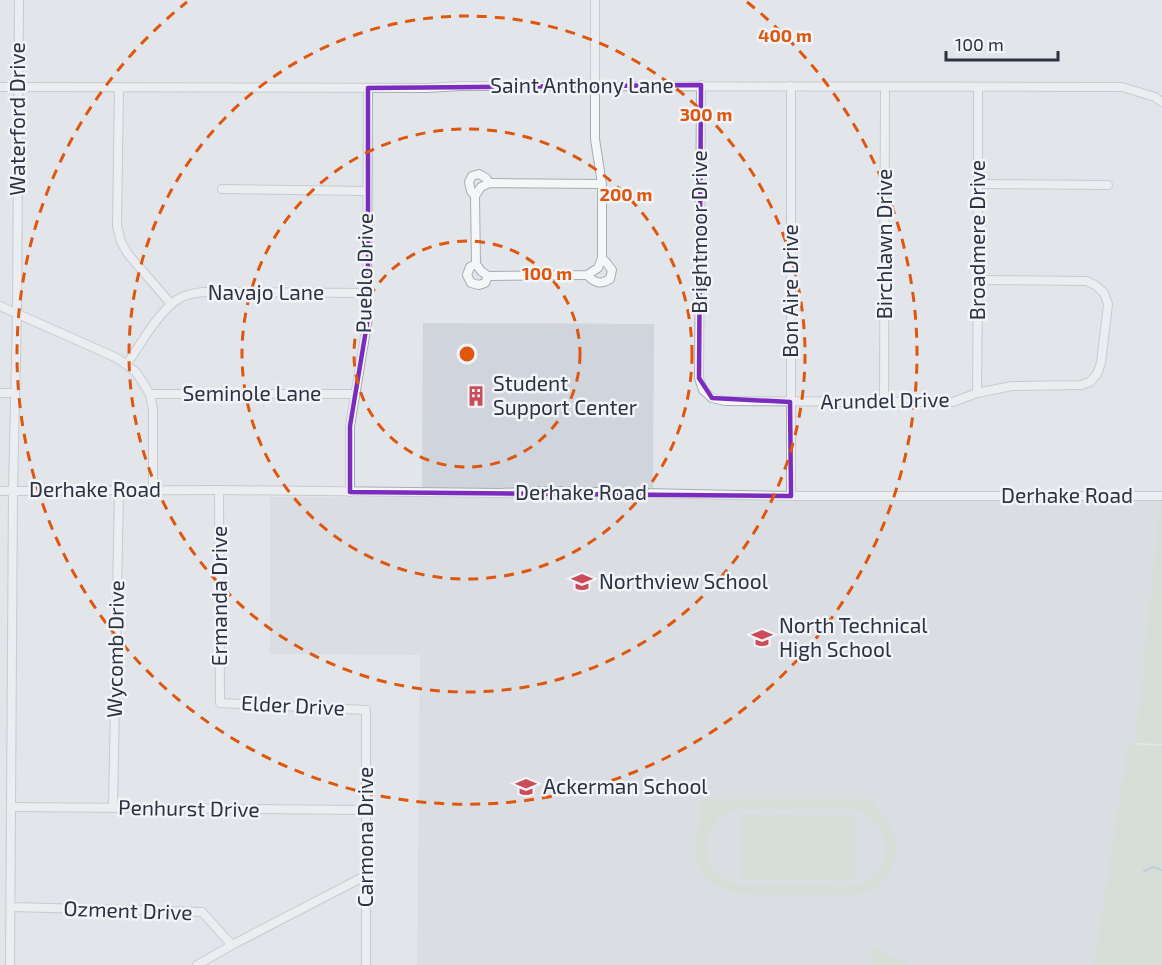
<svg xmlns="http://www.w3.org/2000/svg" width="1162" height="965" font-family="'Exo 2',sans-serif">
  <rect width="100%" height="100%" fill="#e2e5ea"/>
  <g fill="#d0d4dc">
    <path d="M423,323l231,1 -1,165h-231z"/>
    <path d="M270,497l878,3 14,-2 -2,2 -25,243 -32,222h-686l3,-310 -150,-1z"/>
  </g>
  <g fill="#c7d4c4" fill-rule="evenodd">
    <path d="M1162,499v245l-27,-1 25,-243z"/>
    <path d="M1128,744l34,2v219h-68z"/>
    <path d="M701,799h173v8c36,28 27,77 -18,88l-115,-1c-26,-3 -48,-22 -46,-49 0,-9 4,-15 6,-23 2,-7 0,-16 0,-23zM741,809h107c42,5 53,61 11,75 -12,4 -28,2 -41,1 -25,0 -50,0 -74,0 -49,-5 -51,-69 -3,-76z"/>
    <path d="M741,814l114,1v65h-114z"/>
    <path d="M872,946l34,17 3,2h-37z"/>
  </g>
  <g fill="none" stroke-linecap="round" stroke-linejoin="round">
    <path stroke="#9fb2c9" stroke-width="2" d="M1144,871l9,-4 9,3"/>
    <g stroke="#a7acb4" stroke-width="10">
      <g id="minor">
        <path d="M595,0v139l7,45v74l-4,10 -11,7 -99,1 -7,-5 -5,-7 -1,-68 6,-9 8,-4 113,1"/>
        <path d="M701,85l-2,293 4,12 9,8 13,3 228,1 24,-9 35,-7 69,-1 9,-3 7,-8 4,-11 7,-59 -4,-11 -9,-8 -9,-4 -108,-1"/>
        <path d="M0,87l427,1 34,-2 661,1 33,10 7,5"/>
        <path d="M119,87l-2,139 4,16 7,12 43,50"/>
        <path d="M978,184l130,1"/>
        <path d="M222,189l145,2"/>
        <path d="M475,196l-4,-5 -2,-9 3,-6 7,-2 7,4 3,5"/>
        <path d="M476,264l-6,3 -3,8 4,8 8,2 6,-2 3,-7"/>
        <path d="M587,275c8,8 13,10 23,4l2,-9 -7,-9 -3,-1"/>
        <path d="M0,306l117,52 19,14 14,22 3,16v80"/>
        <path d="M127,364c13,-19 33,-55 53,-66 7,-4 15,-5 23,-6l164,1"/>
        <path d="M0,393h15"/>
        <path d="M977,393l1,-113v-193"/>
        <path d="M150,394h204"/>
        <path d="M884,402l1,-315"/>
        <path d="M219,490l1,213 146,7v255"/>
        <path d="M0,491l219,-1 281,3 48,-2 243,5h371"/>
        <path d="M350,492v-66l18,-108 -1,-25 1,-205"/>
        <path d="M791,496v-410"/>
        <path d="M11,807l355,3"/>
        <path d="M113,808l6,-318"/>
        <path d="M11,907l191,5 30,33"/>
        <path d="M10,965l3,-474 4,-177 2,-314"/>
        <path d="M197,965l35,-20 135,-70"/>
      </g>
    </g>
    <use href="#minor" stroke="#f5f6f8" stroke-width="8"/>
  </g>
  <path d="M0 0H1162V965H0ZM701,85l-2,293 13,20 78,4 1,94 -441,-4v-66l18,-108v-230z" fill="#e2e5ea" fill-opacity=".55" fill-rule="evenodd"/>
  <path fill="none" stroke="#7b2cbf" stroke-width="4.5" stroke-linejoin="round" d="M701,85l-2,293 13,20 78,4 1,94 -441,-4v-66l18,-108v-230z"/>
  <g fill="none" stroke="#df570f" stroke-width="3" stroke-dasharray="10 8">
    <circle cx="467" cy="354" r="113"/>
    <circle cx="467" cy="354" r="225"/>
    <circle cx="467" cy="354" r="338"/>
    <path d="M747 2A450 450 0 1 1 187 2"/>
  </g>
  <defs>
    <g id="building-bare" transform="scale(1.62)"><path d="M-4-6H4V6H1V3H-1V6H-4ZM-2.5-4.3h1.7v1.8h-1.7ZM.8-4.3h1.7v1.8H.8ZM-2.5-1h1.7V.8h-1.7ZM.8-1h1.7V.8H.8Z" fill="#ca4c5b" stroke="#f2f4f7" stroke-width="2.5" paint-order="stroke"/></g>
    <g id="school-bare" transform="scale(1.62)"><path d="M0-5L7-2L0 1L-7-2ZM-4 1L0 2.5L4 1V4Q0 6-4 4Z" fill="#ca4c5b" stroke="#f2f4f7" stroke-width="2.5" paint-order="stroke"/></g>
  </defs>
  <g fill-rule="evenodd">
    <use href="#building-bare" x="476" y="396"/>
    <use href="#school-bare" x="582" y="582"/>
    <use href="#school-bare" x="762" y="638"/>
    <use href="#school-bare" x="526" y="787"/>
  </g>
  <g text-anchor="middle" stroke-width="5" stroke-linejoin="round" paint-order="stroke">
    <g font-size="21" fill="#2b3242" stroke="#f2f4f7">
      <text x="582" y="93">Saint Anthony Lane</text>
      <text transform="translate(18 119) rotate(-90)" y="7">Waterford Drive</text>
      <text transform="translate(700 232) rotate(-90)" y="7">Brightmoor Drive</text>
      <text transform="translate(978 240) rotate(-90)" y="7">Broadmere Drive</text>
      <text transform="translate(885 244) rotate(-90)" y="7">Birchlawn Drive</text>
      <text transform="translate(365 273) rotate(-89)" y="7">Pueblo Drive</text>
      <text transform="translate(791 291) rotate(-90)" y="7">Bon Aire Drive</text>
      <text x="266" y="300">Navajo Lane</text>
      <text x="252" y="401">Seminole Lane</text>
      <text transform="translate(885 401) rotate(-1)" y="7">Arundel Drive</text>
      <text x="95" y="497">Derhake Road</text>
      <text x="581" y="500">Derhake Road</text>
      <text x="1067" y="503">Derhake Road</text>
      <text transform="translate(220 596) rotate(-90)" y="7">Ermanda Drive</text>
      <text transform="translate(116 649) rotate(-89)" y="7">Wycomb Drive</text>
      <text transform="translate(293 706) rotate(3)" y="7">Elder Drive</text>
      <text transform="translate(189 809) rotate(1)" y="7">Penhurst Drive</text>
      <text transform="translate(366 837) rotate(-90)" y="7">Carmona Drive</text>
      <text transform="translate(128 911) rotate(2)" y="7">Ozment Drive</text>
    </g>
    <g font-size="21" fill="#2b3242" stroke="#f2f4f7" text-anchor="start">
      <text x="493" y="391">Student<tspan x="493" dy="24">Support Center</tspan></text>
      <text x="599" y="589">Northview School</text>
      <text x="779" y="633">North Technical<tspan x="779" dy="24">High School</tspan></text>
      <text x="543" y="794">Ackerman School</text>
    </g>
  </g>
  <circle cx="467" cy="354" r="9" fill="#df570f" stroke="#f2f4f7" stroke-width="3"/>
  <g font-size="18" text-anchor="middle" font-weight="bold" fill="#df570f" stroke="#f2f4f7" stroke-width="5" stroke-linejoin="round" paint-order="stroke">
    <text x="785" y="42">400 m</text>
    <text x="706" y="121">300 m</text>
    <text x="626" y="201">200 m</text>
    <text x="547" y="280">100 m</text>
  </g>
  <path d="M946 51v9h112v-9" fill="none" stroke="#2b3242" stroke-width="3"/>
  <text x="955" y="51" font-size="18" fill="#2b3242" stroke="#f2f4f7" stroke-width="4.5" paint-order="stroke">100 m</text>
</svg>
